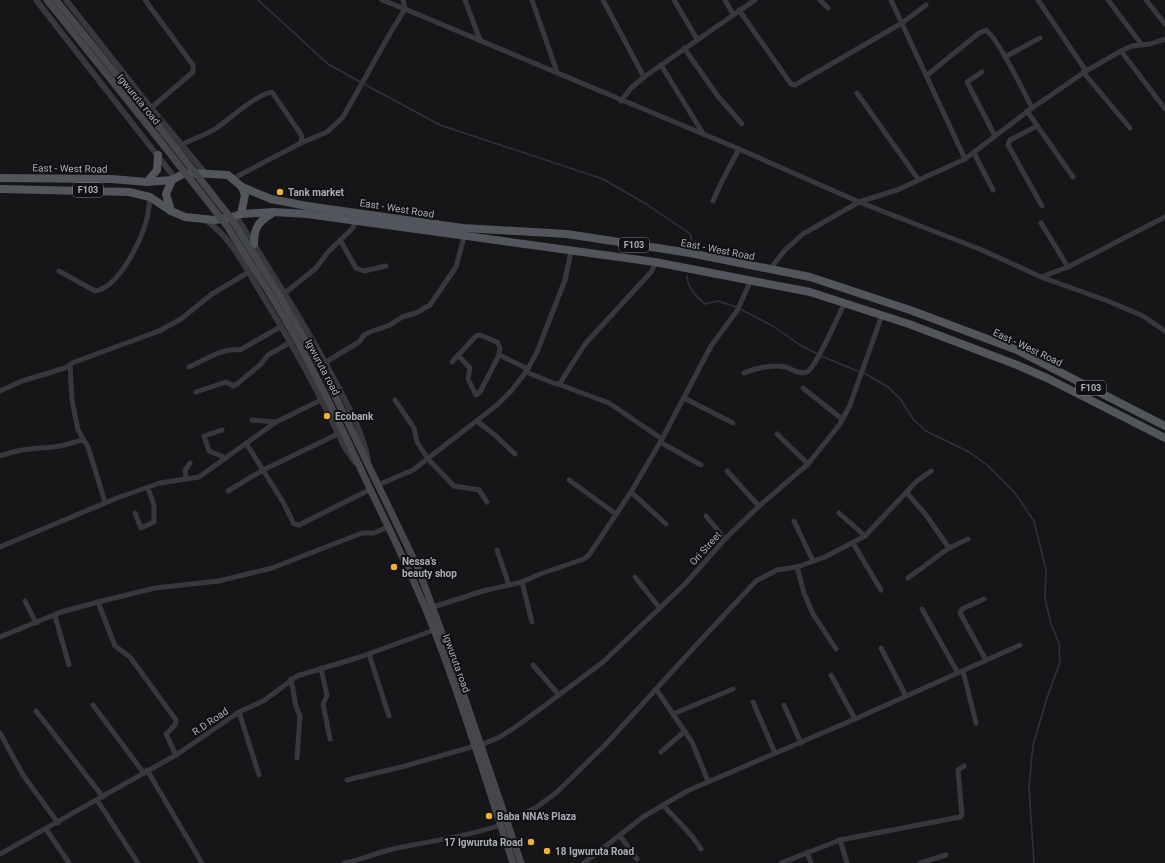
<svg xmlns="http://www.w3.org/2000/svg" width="1165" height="863" font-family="Roboto,sans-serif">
  <rect width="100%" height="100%" fill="#161618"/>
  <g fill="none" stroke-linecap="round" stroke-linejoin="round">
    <g stroke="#2c353c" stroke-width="1.5">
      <path d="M258,0l70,64 32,18"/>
      <path d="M364,84l76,41 163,54 43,25 43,29 2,3 1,7"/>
      <path d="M687,276c0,12 9,20 18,28l13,-3 18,6"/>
      <path d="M740,309l33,17 27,19 18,9"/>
      <path d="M821,356l39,16"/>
      <path d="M864,373l24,14 13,13 12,19 13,12 43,21 17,12 29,29 19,28 12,49 -1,29 6,25 8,19 1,19 -13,36 -14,47 -4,42 5,76"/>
    </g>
    <g stroke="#37383d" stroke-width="5">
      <path d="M145,0l48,65v7l-42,36"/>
      <path d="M403,0l2,9 334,140 120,53 123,48 59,27 67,24 35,15 22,15"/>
      <path d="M465,0l15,40"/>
      <path d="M532,0l25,72"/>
      <path d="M603,0l41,77"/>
      <path d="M674,0l23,39"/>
      <path d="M725,0l8,14"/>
      <path d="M820,0l8,8"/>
      <path d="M891,0l74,159"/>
      <path d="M1038,0l48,71"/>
      <path d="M1108,0l34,45"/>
      <path d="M1146,0l19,24"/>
      <path d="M739,10l52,74 4,1 107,-62 24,-18"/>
      <path d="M684,48l33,47 25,29"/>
      <path d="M1121,51l44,58"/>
      <path d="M1005,57l35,-19"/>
      <path d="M661,65l43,70"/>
      <path d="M982,72l-15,10 28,54"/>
      <path d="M1083,72l47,56"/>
      <path d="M926,76l53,-43 7,-3c12,8 38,62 46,78"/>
      <path d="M857,93l61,86"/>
      <path d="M621,101l10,-13 13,-11 111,-77"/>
      <path d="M1027,111l46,66"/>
      <path d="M1037,126l-27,14 -2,5 34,61"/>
      <path d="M182,145c11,-7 22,-9 33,-16 15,-10 40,-34 57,-37l30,44 -1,7"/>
      <path d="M974,153l19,37"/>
      <path d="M234,178l67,-35 26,-11 16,-15 49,-87 13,-21 -23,-9"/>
      <path d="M713,201l9,-20 17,-32"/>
      <path d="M1041,223l27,44"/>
      <path d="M340,240l16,28 8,3 22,-5"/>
      <path d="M770,269l15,-19 18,-16 56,-32 38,-12 68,-31 67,-51 54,-37 35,-20 11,-5 18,-2 15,-5"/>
      <path d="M59,271l36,20c24,-3 47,-52 52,-73 2,-7 2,-14 3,-21"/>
      <path d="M1041,277l27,-10 97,-50"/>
      <path d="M285,293l31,-25 12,-16 22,-21 4,-5v-6"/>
      <path d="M458,355l12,13 -2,11 8,16 4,-3 19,-37"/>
      <path d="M326,362l33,-20 5,-7 6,-3 20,-7 12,-8 14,-4 14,-8 26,-38 8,-30"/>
      <path d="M452,362l24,-26 4,-1 17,7 3,6 -1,7 29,14"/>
      <path d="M70,365l2,35 6,30 10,17 17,55"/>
      <path d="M189,367c16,-7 34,-20 51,-17l42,-24"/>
      <path d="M526,372l30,12 4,-1 25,-39 67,-73 3,-9"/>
      <path d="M744,373c11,-5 30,-9 42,-6 6,2 14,8 21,5 9,-4 32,-58 38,-70"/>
      <path d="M558,384l51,19 53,36"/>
      <path d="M803,388l39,31"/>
      <path d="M0,391l22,-10 43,-13 7,-5 87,-32 22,-12 31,-25 37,-22"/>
      <path d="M196,392l30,-10 7,4 4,-2 24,-20 7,-9 23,-13"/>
      <path d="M684,398l49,25"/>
      <path d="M395,400l19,28 3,14 11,17 26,27 25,4 8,12"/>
      <path d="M252,420l24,2"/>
      <path d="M477,421l19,15 19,18"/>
      <path d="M222,430l-18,6 5,15 17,7"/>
      <path d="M777,434l31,30"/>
      <path d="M660,442l41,23"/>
      <path d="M246,443l37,59 11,22 5,1 72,-36"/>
      <path d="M0,456c17,-7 34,-7 52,-9 10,0 21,-5 31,-7"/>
      <path d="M727,471l32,35"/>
      <path d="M186,478l-1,-8 5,-7"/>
      <path d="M569,480l47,34"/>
      <path d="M378,485l35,-15 84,-65 15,-15 14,-18 11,-20 28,-72 6,-29"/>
      <path d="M228,491l35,-21 75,-36"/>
      <path d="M631,492l35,32"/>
      <path d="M907,493l19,22 23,33"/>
      <path d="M135,513l6,15 13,-6v-17l-6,-17"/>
      <path d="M839,513l26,23"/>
      <path d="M706,516l19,23"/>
      <path d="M794,521l19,40"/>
      <path d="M853,543l28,47"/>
      <path d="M0,547l117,-49 43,-15 39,-6 77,-55 45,-22"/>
      <path d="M497,550l12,35"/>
      <path d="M797,567l7,26 9,21 23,35"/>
      <path d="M635,577l24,30"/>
      <path d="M908,578l41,-30 19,-9"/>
      <path d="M522,582l10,40"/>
      <path d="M984,599l-22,10 -2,4 26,47"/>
      <path d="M25,601l11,22"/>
      <path d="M98,602l17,44 15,11 46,63 -1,5 -9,9 10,21"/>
      <path d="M433,607l50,-16 39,-9 18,-8 44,-15 5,-4 42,-63 31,-53 49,-93 26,-35 14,-31"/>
      <path d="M922,609l36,64"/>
      <path d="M55,616l14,49"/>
      <path d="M0,637l61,-25 37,-10 57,-14 64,-7 53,-13 90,-35h12l14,-6"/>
      <path d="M881,648l25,48"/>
      <path d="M369,654l20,62"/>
      <path d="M533,665l26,30"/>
      <path d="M321,668l6,28 -4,8 7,35"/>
      <path d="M963,671l13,52"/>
      <path d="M831,675l24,44"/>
      <path d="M291,679l5,27 4,10 -3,42"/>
      <path d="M656,689l36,53 16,39"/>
      <path d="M753,702l22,51"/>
      <path d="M93,705l50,67"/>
      <path d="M784,705l17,38"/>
      <path d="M36,711l67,86"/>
      <path d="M239,712l20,63"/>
      <path d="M673,714l60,-25"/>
      <path d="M0,733l23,42 35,48"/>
      <path d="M481,745l19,-8 24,-16 79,-59 82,-78 40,-45 34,-33 49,-42 32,-40 10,-19 32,-90"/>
      <path d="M661,752l24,-21"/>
      <path d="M147,770l55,93"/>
      <path d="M347,780l58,-14 70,-20"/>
      <path d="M97,800l41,63"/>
      <path d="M663,805c13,15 28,27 38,44"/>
      <path d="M507,822l30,-15 20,-15 49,-48 93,-102 57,-61 21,-11 20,-3 28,-10 40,-21 51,-54 15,-11"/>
      <path d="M46,829l23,34"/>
      <path d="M620,836l17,23"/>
      <path d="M840,840l7,23"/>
      <path d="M807,852l4,11"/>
      <path d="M0,854l176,-99 63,-43 26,-12 32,-24 63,-19 77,-28"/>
      <path d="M344,863c16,-3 30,-9 45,-13 37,-9 75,-12 111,-25"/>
      <path d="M584,863l59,-46 44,-26 168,-72 165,-74"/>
      <path d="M781,863l59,-23 120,-23 2,-2 -4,-45 6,-4"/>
      <path d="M920,863l26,-8"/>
    </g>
    <g stroke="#37383d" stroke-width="6">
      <path d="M36,0l139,178"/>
      <path d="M66,0l85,108 54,65"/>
      <path d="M236,216c34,55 70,109 100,167 13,25 27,50 32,78"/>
      <path d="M206,220c24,17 38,44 53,70 31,50 60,102 85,156l11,16"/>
    </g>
    <g stroke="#45474d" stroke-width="7">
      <path d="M47,0l110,137"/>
      <path d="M56,0l107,132"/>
      <path d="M276,290l48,83 94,195 32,87 71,208"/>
      <path d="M270,294c39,63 70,130 101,197 22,46 45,91 63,139 30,76 53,155 79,233"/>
    </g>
    <g stroke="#53555c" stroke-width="8">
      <path d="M0,178l112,1 35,3 25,-2 11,-6 9,-1 36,2 14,12 3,8 -4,19"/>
      <path d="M147,182l10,-12 1,-15"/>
      <path d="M242,187l29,12 36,7 156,22 104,6 123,19 120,24 100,33 107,40 148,76"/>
      <path d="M0,189l129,3 21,5 21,14 14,6 29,3 15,-2 12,-4 32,-2 34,2 348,48 155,30 99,32 108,41 30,13 118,60"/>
      <path d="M171,211l-5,-17 6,-14"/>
      <path d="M254,244c0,-16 4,-22 17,-30"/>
    </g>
    <g stroke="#45474d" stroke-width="7">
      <path d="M163,132l67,85 46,73"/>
      <path d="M157,137l70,89 43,68"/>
    </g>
  </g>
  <g fill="#f2b134" stroke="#111113" stroke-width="1.5">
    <circle cx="280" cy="192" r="4"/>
    <circle cx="327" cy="416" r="4"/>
    <circle cx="394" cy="567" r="4"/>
    <circle cx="489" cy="816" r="4"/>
    <circle cx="531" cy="842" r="4"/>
    <circle cx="547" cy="851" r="4"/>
  </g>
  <g text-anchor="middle" stroke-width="4" stroke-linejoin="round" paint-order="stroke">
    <g fill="#111113" stroke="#7b7e86" stroke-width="1">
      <rect x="73" y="183" width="30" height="14" rx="3"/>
      <rect x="619" y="238" width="30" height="14" rx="3"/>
      <rect x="1076" y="381" width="30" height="14" rx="3"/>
    </g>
    <g font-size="9" font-weight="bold" fill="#a8adb8">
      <text x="88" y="193">F103</text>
      <text x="634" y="248">F103</text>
      <text x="1091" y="391">F103</text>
    </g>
    <g font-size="10" fill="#a8adb8" stroke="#111113">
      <text transform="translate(139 99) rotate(51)" y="4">Igwuruta road</text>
      <text transform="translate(70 168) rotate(1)" y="4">East - West Road</text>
      <text transform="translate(397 208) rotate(9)" y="4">East - West Road</text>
      <text transform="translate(718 249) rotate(11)" y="4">East - West Road</text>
      <text transform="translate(1028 347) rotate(25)" y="4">East - West Road</text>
      <text transform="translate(323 367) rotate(62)" y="4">Igwuruta road</text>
      <text transform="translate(705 548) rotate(-48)" y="4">Ori Street</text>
      <text transform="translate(457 663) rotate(70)" y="4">Igwuruta road</text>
      <text transform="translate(210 721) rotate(-34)" y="4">R.D Road</text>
    </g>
    <g font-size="10" font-weight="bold" fill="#a8adb8" stroke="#111113" text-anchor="start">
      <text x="288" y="196">Tank market</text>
      <text x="335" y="420">Ecobank</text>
      <text x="402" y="565">Nessa’s<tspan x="402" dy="12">beauty shop</tspan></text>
      <text x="497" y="820">Baba NNA's Plaza</text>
      <text x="523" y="846" text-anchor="end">17 Igwuruta Road</text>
      <text x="555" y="855">18 Igwuruta Road</text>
    </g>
  </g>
</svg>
